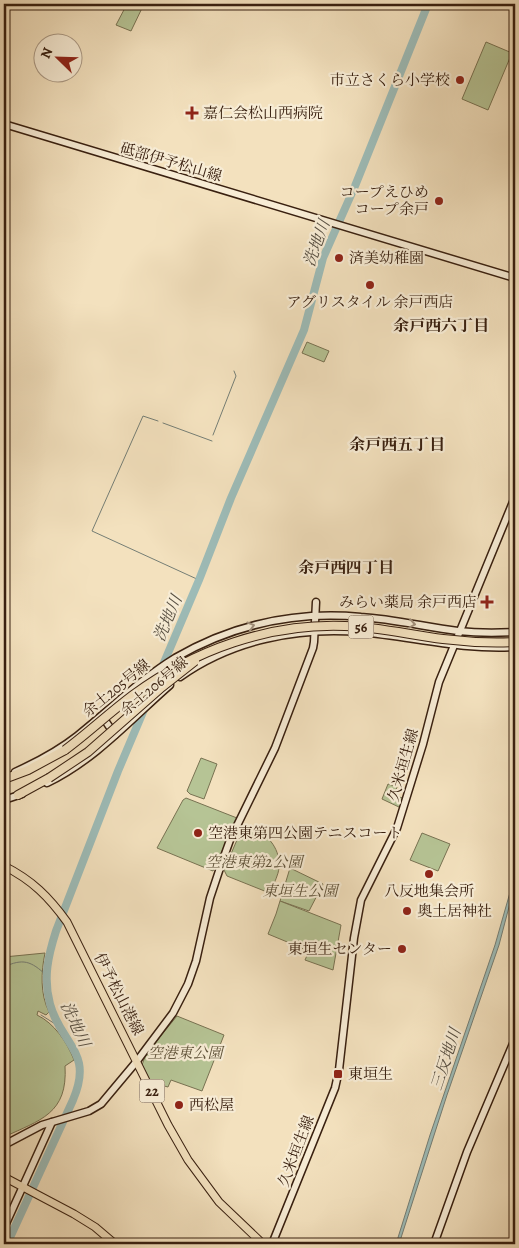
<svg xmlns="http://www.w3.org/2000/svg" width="519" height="1248" font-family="Alegreya,'Noto Serif JP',serif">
  <rect width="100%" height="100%" fill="#f3e1be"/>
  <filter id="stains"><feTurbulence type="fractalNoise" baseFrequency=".004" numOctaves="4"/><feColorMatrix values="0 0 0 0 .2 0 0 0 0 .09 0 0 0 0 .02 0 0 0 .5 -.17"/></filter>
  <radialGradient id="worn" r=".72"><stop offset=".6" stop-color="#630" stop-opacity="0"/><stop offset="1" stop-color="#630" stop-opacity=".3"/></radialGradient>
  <g fill="#b6c495" stroke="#787252">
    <path d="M127,4h17l-13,27 -15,-6z"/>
    <path d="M486,42l26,11 -24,57 -26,-11z"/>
    <path d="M307,342l22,9 -5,11 -22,-9z"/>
    <path d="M201,758l16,6 -13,35 -14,-5 -3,-3z"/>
    <path d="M388,784l9,3 -3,8 11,4 -4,9 -19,-9z"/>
    <path d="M186,798l51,20 -24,53 -56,-23 26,-48z"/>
    <path d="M243,826c6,2 13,4 19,8 14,8 21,27 15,42 -2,6 -5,13 -10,16l-40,-16 -3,-6z"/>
    <path d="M422,833l28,11 -12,27 -28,-11z"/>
    <path d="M290,868l33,16 -14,27 -29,-10z"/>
    <path d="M280,901l61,24 -8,45 -28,-10 4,-9 -41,-17 8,-20z"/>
    <path d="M45,953c-4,19 -5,41 4,59l-3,3 -8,-4 -1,4c17,8 30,27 37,45l-9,6c3,48 -25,54 -61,71v-180z"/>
    <path d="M177,1016l47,19 -22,56 -31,-11 -3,7 -19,-5 -7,-17 4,-11z"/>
  </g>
  <path fill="#9dbcb8" stroke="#757e75" d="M515,875v9l-16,61 -52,150 -48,149h-3l34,-109 65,-190z"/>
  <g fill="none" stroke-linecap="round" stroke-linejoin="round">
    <g stroke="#757e75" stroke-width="1">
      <path d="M158,421l-15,-5 -51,115 107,49"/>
      <path d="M163,423l49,18"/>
      <path d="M213,435l23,-59 -2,-5"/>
      <path d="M4,967c19,-9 27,-6 42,8"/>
      <path d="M41,1015l19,12"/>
    </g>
    <path stroke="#9dbcb8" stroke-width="8" d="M7,1244l66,-144c21,-49 -12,-55 -23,-96 -7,-26 -2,-48 6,-73l62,-160 81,-191 32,-82 73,-168 19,-72 32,-72 73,-182"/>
    <g stroke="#392010" stroke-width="9">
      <g id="secondary">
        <path d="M4,124l511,154"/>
        <path d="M180,677c52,-37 117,-50 180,-45 54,5 101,18 155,15"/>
        <path d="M102,716l13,19"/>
        <path d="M15,772c22,-10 43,-21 62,-36 33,-26 62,-56 98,-78 57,-33 121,-47 186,-41 32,2 65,10 97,14 19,2 38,2 57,1"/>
        <path d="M47,783c48,-23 84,-64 123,-98"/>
        <path d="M4,800l18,-6"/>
        <path d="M4,1145l38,-20 47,-14 12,-7 36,-43 36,-48 15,-29 8,-23 14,-63 11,-33 9,-25 45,-92 38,-100 1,-6 2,-40"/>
        <path d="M4,1228l48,-106"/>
        <path d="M272,1244l63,-156 4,-18 15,-132 7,-38 36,-72 26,-84 16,-62 76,-185"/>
        <path d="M434,1244l33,-92 48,-113"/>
      </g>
    </g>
    <g stroke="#392010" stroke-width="9">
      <g id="primary">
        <path d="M4,866c28,14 45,31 63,56l101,203 20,35 31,42 44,42"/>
        <path d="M4,1177l70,37 21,13 20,17"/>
      </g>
    </g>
    <g stroke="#392010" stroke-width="10">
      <g id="highway">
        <path d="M4,779l24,-9 37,-20"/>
        <path d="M18,795l31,-17"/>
      </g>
    </g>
    <use href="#secondary" stroke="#f7ecd5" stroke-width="6"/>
    <use href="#primary" stroke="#f3e1be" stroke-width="7"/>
    <use href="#highway" stroke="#f3e1be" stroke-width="8"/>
    <g stroke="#392010" stroke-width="10" stroke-linecap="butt">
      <g id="highway-bridge">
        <path d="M65,750c23,-17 44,-37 68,-55 61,-45 136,-72 212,-69 33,1 66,9 98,13 24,3 48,4 72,3"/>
        <path d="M49,778l39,-26 74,-65 33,-26"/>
      </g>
    </g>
    <use href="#highway-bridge" stroke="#f3e1be" stroke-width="8"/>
  </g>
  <defs><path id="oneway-chevron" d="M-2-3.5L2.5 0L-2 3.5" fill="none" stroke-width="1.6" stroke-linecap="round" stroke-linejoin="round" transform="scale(1.25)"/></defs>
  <g stroke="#a2907c">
    <use href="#oneway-chevron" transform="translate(412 624) rotate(9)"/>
    <use href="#oneway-chevron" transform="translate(251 626) rotate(-16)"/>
  </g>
  <g fill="#8f2418" stroke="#f7ecd5" stroke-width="2">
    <circle cx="460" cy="80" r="5"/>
    <path d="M189.5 105.5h5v5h5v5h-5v5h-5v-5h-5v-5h5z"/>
    <circle cx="439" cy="201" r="5"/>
    <circle cx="339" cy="258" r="5"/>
    <circle cx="370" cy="285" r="5"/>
    <path d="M484.5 594.5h5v5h5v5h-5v5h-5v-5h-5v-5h5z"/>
    <circle cx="198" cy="833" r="5"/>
    <circle cx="429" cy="874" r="5"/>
    <circle cx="407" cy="911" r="5"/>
    <circle cx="402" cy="949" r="5"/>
    <rect x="333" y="1069" width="10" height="10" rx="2.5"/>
    <circle cx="179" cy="1105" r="5"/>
  </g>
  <g text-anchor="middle" stroke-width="4.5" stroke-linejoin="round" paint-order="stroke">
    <g fill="#f7ecd5" stroke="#725d4b" stroke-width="1">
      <rect x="348.5" y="615.5" width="25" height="23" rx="4"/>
      <rect x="139.5" y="1079.5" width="25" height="23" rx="4"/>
    </g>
    <g font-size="14" font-weight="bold" fill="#392010">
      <text x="361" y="632">56</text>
      <text x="152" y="1096">22</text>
    </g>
    <g font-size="15" fill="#392010" stroke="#f7ecd5" text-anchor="start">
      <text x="450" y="85" text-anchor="end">市立さくら小学校</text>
      <text x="203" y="118">嘉仁会松山西病院</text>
      <text x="429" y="197" text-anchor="end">コープえひめ<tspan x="429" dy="17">コープ余戸</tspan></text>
      <text x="349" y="263">済美幼稚園</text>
      <text x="370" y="307" text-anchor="middle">アグリスタイル 余戸西店</text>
      <text x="477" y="607" text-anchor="end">みらい薬局 余戸西店</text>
      <text x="208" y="838">空港東第四公園テニスコート</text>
      <text x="429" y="896" text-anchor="middle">八反地集会所</text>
      <text x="417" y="916">奥土居神社</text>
      <text x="392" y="954" text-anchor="end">東垣生センター</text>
      <text x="348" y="1079">東垣生</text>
      <text x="189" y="1110">西松屋</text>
    </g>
    <g font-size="15" fill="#392010" stroke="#f7ecd5">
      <text transform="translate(171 162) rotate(16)" y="5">砥部伊予松山線</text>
      <text transform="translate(154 686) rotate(-40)" y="5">余土206号線</text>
      <text transform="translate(116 688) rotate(-39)" y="5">余土205号線</text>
      <text transform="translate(403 765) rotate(-74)" y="5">久米垣生線</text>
      <text transform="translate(119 994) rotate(63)" y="5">伊予松山港線</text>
      <text transform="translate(296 1151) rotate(-69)" y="5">久米垣生線</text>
    </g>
    <g font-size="15" font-style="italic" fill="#5e5138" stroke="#f7ecd5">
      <text x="254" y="867">空港東第2公園</text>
      <text x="300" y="896">東垣生公園</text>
      <text x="185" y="1058">空港東公園</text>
    </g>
    <g font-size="16" font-style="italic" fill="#574f42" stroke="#f7ecd5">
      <text transform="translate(316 243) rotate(-70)" y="6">洗地川</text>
      <text transform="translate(167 618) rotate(-67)" y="6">洗地川</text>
      <text transform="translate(76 1024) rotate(65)" y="6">洗地川</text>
      <text transform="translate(445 1059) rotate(-72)" y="6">三反地川</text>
    </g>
    <g font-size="16" font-weight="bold" fill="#392010" stroke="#f7ecd5">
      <text x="441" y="331">余戸西六丁目</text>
      <text x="397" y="450">余戸西五丁目</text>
      <text x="346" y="573">余戸西四丁目</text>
    </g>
  </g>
  <rect width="519" height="1248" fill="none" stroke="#f3e1be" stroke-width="20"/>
  <rect x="5" y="5" width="509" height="1238" fill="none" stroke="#392010" stroke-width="2.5"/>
  <rect x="10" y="10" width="499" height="1228" fill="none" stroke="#392010"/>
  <g transform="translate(58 58) rotate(293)"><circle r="24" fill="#f7ecd5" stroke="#ab9a86"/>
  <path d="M0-4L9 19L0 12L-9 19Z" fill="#8f2418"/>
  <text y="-8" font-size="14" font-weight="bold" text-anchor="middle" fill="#392010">N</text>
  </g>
  <rect width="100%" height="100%" filter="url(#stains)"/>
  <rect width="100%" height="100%" fill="url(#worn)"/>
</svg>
